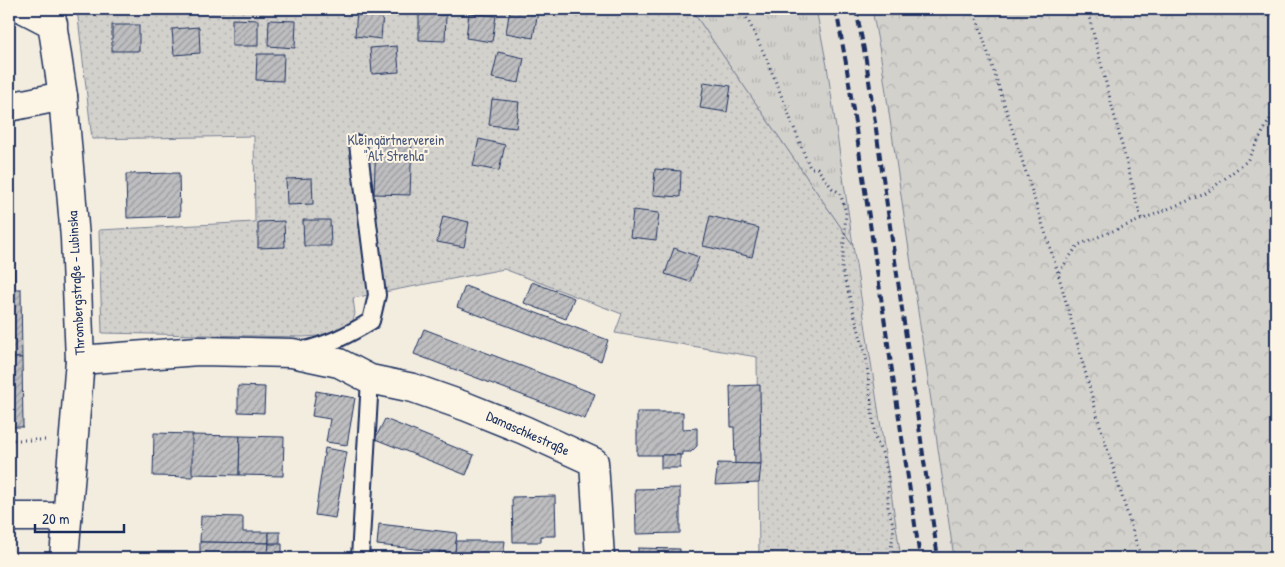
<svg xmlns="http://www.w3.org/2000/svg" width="1285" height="567" font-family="'Patrick Hand',sans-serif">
  <defs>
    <pattern id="grass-tufts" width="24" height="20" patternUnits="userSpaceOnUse" patternTransform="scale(1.25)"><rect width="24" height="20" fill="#d3d1cc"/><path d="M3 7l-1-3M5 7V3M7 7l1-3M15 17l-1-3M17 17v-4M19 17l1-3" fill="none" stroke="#b5b4b2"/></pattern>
    <pattern id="forest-crowns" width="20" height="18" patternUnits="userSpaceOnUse" patternTransform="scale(1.25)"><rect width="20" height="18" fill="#d3d1cc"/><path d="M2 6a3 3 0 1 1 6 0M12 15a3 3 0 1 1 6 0" fill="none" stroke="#b5b4b2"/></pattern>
    <pattern id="garden-dots" width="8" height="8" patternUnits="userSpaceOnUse" patternTransform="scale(1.25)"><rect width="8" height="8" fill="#d3d1cc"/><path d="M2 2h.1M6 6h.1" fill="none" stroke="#b5b4b2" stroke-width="1.8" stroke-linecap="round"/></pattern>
    <pattern id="building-hatch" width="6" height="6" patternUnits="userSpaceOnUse" patternTransform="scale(1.25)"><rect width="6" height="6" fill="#bebec0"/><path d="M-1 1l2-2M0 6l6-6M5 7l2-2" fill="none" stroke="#9a9b9f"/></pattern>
  </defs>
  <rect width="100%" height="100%" fill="#f3ede0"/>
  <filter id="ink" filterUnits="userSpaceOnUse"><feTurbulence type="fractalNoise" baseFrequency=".02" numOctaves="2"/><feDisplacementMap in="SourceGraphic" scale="10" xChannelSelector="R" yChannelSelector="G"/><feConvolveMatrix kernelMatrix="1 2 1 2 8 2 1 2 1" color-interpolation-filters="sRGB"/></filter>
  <g filter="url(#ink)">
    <path fill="#e3dfd6" d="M816,9h56l9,49 73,500h-53l-74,-492z"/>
    <path fill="url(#grass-tufts)" stroke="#778095" d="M691,9h125l11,57 26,179z"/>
    <path fill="url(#forest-crowns)" stroke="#778095" d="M872,9h404v549h-322l-73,-500z"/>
    <path fill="url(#garden-dots)" stroke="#778095" d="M77,9h614l162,236 48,313h-142l-2,-201 -142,-24 7,-19 -118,-45 -151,29 2,16 -4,12 -20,9 -28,2 -201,-4 -3,-103 156,-8 -1,-86 -162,3z"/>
    <g fill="url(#building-hatch)" stroke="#1b2f5e">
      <path d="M510,9l28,3 -5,26 -27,-5z"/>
      <path d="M357,10l26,2 -2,27 -26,-3z"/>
      <path d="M469,13l27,3 -4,26 -26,-4z"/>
      <path d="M419,14l27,1 -1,26 -26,-1z"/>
      <path d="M232,19l26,1v26h-26z"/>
      <path d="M269,20l27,1 -1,27 -27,-2z"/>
      <rect x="112" y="25" width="27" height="26"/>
      <path d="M199,27l1,26 -26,2 -2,-26z"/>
      <path d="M397,46l2,26 -27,2 -2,-26z"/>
      <path d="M498,52l26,6 -5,25 -27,-5z"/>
      <path d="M257,54h27l-1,27 -27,-1z"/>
      <path d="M704,82l27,4 -4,26 -27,-4z"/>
      <path d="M492,99l27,3 -3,26 -27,-3z"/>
      <path d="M376,138l36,1 -2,56 -36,-1z"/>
      <path d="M479,139l26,6 -6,26 -26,-5z"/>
      <rect x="9" y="151" width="5" height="70"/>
      <path d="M655,169l26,2 -1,26 -27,-2z"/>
      <path d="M179,173l1,43 -53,2 -1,-44z"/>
      <path d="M312,178l1,26 -26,1 -1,-26z"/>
      <path d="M633,210l26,3 -3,27 -26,-3z"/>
      <path d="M443,216l26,6 -5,25 -27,-5z"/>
      <path d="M710,216l49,12 -7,29 -49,-11z"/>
      <path d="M303,220h27l1,26h-27z"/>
      <path d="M9,221h5l1,68h-6z"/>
      <path d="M284,221l1,26 -27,1v-26z"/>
      <path d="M674,248l25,9 -9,25 -25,-8z"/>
      <path d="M532,282l42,16 -8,21 -42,-16z"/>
      <path d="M465,286l143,54 -7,21 -144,-54z"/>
      <path d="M9,289h12l1,69h-13z"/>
      <path d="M424,329l171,65 -10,25 -171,-65z"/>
      <path d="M9,358h13l1,69h-14z"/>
      <path d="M760,385l1,79h-26l-1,-37h-3l-1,-41z"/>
      <path d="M238,386l27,1 -1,26 -26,-1z"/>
      <path d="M316,391l39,7 -8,47 -21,-3 4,-23 -18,-3z"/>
      <path d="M637,412h46v17l14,-1v18l-6,6h-9v3h-45z"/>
      <path d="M385,419l89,36 -8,20 -91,-36z"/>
      <path d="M154,433l39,1v43l-40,-1z"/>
      <path d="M192,435l48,1 -1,39 -47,-1z"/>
      <path d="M240,436l44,1 -1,39 -44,-1z"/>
      <path d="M325,448l22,4 -12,66 -20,-3z"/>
      <rect x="661" y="455" width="19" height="13"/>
      <path d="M718,463l43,1 -2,19 -44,2z"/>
      <path d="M680,488v45l-44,1 -1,-45z"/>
      <path d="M555,496l1,40h-15v6h-28l-1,-45z"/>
      <path d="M201,516l42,1v15h26v11l-69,-1z"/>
      <path d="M379,524l78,9 -2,20 -78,-8z"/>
      <rect x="269" y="532" width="11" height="11"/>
      <path d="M456,541h49l-2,17h-64v-7l16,2z"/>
      <path d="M200,542l69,1 -1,11 -25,-1 -1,5h-42z"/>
      <path d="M269,544h13v10h-14z"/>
      <path d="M638,548l42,1v9h-42z"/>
    </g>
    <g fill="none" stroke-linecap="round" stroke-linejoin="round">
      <g stroke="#1b2f5e" stroke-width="20">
        <g id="lane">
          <path d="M301,351c27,-6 47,-16 70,-30l6,-26 -19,-151"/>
          <path d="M360,558l10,-179"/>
        </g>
      </g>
      <g stroke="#1b2f5e" stroke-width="31">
        <g id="street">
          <path d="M24,9l29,15"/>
          <path d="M9,107l54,-11"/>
          <path d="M80,360l118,-9 94,2 47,10 31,16 43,9 54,19 57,23 70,32 6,96"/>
          <path d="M9,517h58"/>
        </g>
      </g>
      <g stroke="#1b2f5e" stroke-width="31">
        <path id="secondary" d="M50,9l13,87 12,142 5,122 -16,198"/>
      </g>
      <g stroke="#1b2f5e" stroke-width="3" stroke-dasharray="1 4" stroke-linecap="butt">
        <path d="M742,9c28,51 46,106 68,159h7l15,20 8,5 6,19 -4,57 24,88 9,81 8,17 5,20v33l6,19 -3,22 2,9"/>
        <path d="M974,9l84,264 41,149 42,136"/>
        <path d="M1087,9l54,210"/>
        <path d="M1059,272l19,-27 127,-51 42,-33 29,-53"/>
        <path d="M9,440h37"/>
      </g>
      <use href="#lane" stroke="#fcf5e5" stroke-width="16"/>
      <use href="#street" stroke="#fcf5e5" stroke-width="28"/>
      <use href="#secondary" stroke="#fcf5e5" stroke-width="28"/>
      <g stroke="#1b2f5e" stroke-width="4" stroke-dasharray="8 4" stroke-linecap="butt">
        <path d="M836,9l10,54 74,495"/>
        <path d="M856,9l10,51 72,498"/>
      </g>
    </g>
  </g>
  <g text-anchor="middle" stroke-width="4" stroke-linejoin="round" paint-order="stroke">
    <g font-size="14" fill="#49587a" stroke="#fcf5e5">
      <text x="396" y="145">Kleingärtnerverein<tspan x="396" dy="16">"Alt Strehla"</tspan></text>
    </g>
    <g font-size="14" fill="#1b2f5e" stroke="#fcf5e5">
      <text transform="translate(76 283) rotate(-93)" y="5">Thrombergstraße - Lubinska</text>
      <text transform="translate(528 433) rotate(24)" y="5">Damaschkestraße</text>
    </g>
  </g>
  <rect width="1285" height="567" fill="none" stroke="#fcf5e5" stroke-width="30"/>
  <rect x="15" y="15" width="1255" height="537" fill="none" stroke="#1b2f5e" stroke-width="2" filter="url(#ink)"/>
  <path d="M35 524v8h89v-8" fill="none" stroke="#1b2f5e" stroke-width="2.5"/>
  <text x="42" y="524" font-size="15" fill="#1b2f5e" stroke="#fcf5e5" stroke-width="4" paint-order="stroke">20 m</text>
</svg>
